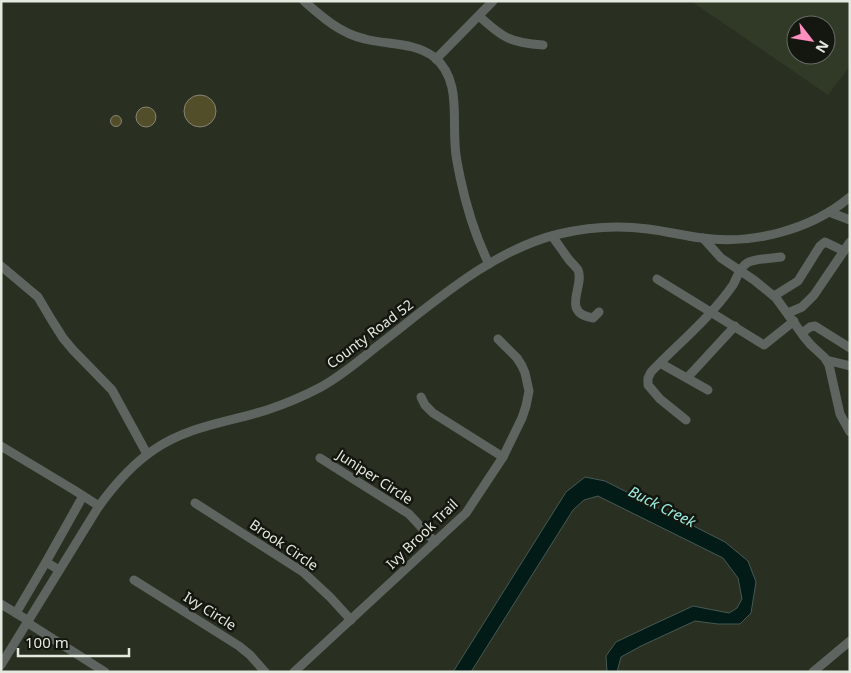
<svg xmlns="http://www.w3.org/2000/svg" width="851" height="673" font-family="'Noto Sans',sans-serif">
  <rect width="100%" height="100%" fill="#293022"/>
  <path fill="#313a26" fill-rule="evenodd" d="M691,1h159v65l-22,29zM796,25h30v30h-30z"/>
  <path fill="#031b17" stroke="#465953" d="M585,477l20,4 120,61 23,19 8,21 -5,31 -11,11h-22l-23,-3 -54,25 -20,11 -4,15h-10l-1,-16 10,-14 36,-17 41,-19 36,7 8,-5 5,-9 -4,-21 -15,-20 -125,-62 -14,4 -11,10 -102,162h-18l113,-180z"/>
  <g fill="#524e2a" stroke="#878472">
    <circle cx="200" cy="111" r="16"/>
    <circle cx="146" cy="117" r="10"/>
    <circle cx="116" cy="121" r="5.5"/>
  </g>
  <g fill="none" stroke-linecap="round" stroke-linejoin="round">
    <g stroke="#5e6560" stroke-width="9">
      <path d="M304,1c18,16 37,33 61,38 23,6 49,3 69,18 26,21 19,57 21,86 0,12 3,23 5,34 6,28 16,61 29,87"/>
      <path d="M479,16c25,23 31,26 64,29"/>
      <path d="M436,59l57,-58"/>
      <path d="M829,212l21,8"/>
      <path d="M552,236c6,8 12,17 18,25 3,3 6,6 8,9 7,16 -18,43 15,48l6,-6"/>
      <path d="M703,238l18,20 33,22 22,18 29,40 6,7 14,13 4,7 11,49 10,18"/>
      <path d="M1,266l37,31 13,22 12,19 10,12 39,40 35,64"/>
      <path d="M657,279l107,66 30,-24"/>
      <path d="M774,296l24,-15 22,-35 5,-4 19,9"/>
      <path d="M788,313l14,-6 12,-12 36,-53"/>
      <path d="M802,333l8,-6 5,-1 35,22"/>
      <path d="M826,360l24,6"/>
      <path d="M660,363l48,27"/>
      <path d="M687,378l48,-52"/>
      <path d="M421,397l4,8 8,8 70,44"/>
      <path d="M686,420l-26,-21 -12,-14v-7l3,-6c27,-28 59,-54 82,-87 4,-7 6,-17 14,-22 6,-4 26,-5 34,-6"/>
      <path d="M1,446l73,44 25,16"/>
      <path d="M320,458l89,56 26,28"/>
      <path d="M195,503l108,69 27,25 21,23"/>
      <path d="M59,570l-13,-8 37,-66"/>
      <path d="M134,580l105,66 11,9 15,17"/>
      <path d="M1,604l28,17"/>
      <path d="M16,613l30,-51"/>
      <path d="M28,623l77,49"/>
      <path d="M1,665l98,-159c16,-22 33,-42 56,-57 34,-23 74,-27 112,-39 18,-6 37,-14 54,-23 20,-11 38,-26 55,-40 55,-42 115,-97 183,-113 29,-7 59,-9 89,-5 18,2 36,7 54,9 50,7 109,-8 148,-41"/>
      <path d="M294,672l172,-159 37,-56 19,-39 4,-12 3,-15 -4,-18 -3,-7 -5,-8 -19,-19"/>
      <path d="M813,672l37,-31"/>
    </g>
  </g>
  <g text-anchor="middle" stroke-width="5" stroke-linejoin="round" paint-order="stroke">
    <g font-size="14" fill="#e4e9df" stroke="#141710">
      <text transform="translate(370 334) rotate(-37)" y="5">County Road 52</text>
      <text transform="translate(375 477) rotate(33)" y="5">Juniper Circle</text>
      <text transform="translate(422 534) rotate(-44)" y="5">Ivy Brook Trail</text>
      <text transform="translate(284 545) rotate(34)" y="5">Brook Circle</text>
      <text transform="translate(210 611) rotate(32)" y="5">Ivy Circle</text>
    </g>
    <g font-size="15" font-style="italic" fill="#9aedde" stroke="#141710">
      <text transform="translate(662 507) rotate(27)" y="5">Buck Creek</text>
    </g>
  </g>
  <rect width="851" height="673" fill="none" stroke="#e4e9df" stroke-width="5"/>
  <g transform="translate(811 40) rotate(121)"><circle r="24" fill="#141710" stroke="#676b63"/>
  <path d="M0-4L9 19L0 12L-9 19Z" fill="#fe8ebd"/>
  <text y="-8" font-size="14" font-weight="bold" text-anchor="middle" fill="#e4e9df">N</text>
  </g>
  <path d="M18 648v8h111v-8" fill="none" stroke="#e4e9df" stroke-width="2.5"/>
  <text x="25" y="648" font-size="15" fill="#e4e9df" stroke="#141710" stroke-width="4" paint-order="stroke">100 m</text>
</svg>
